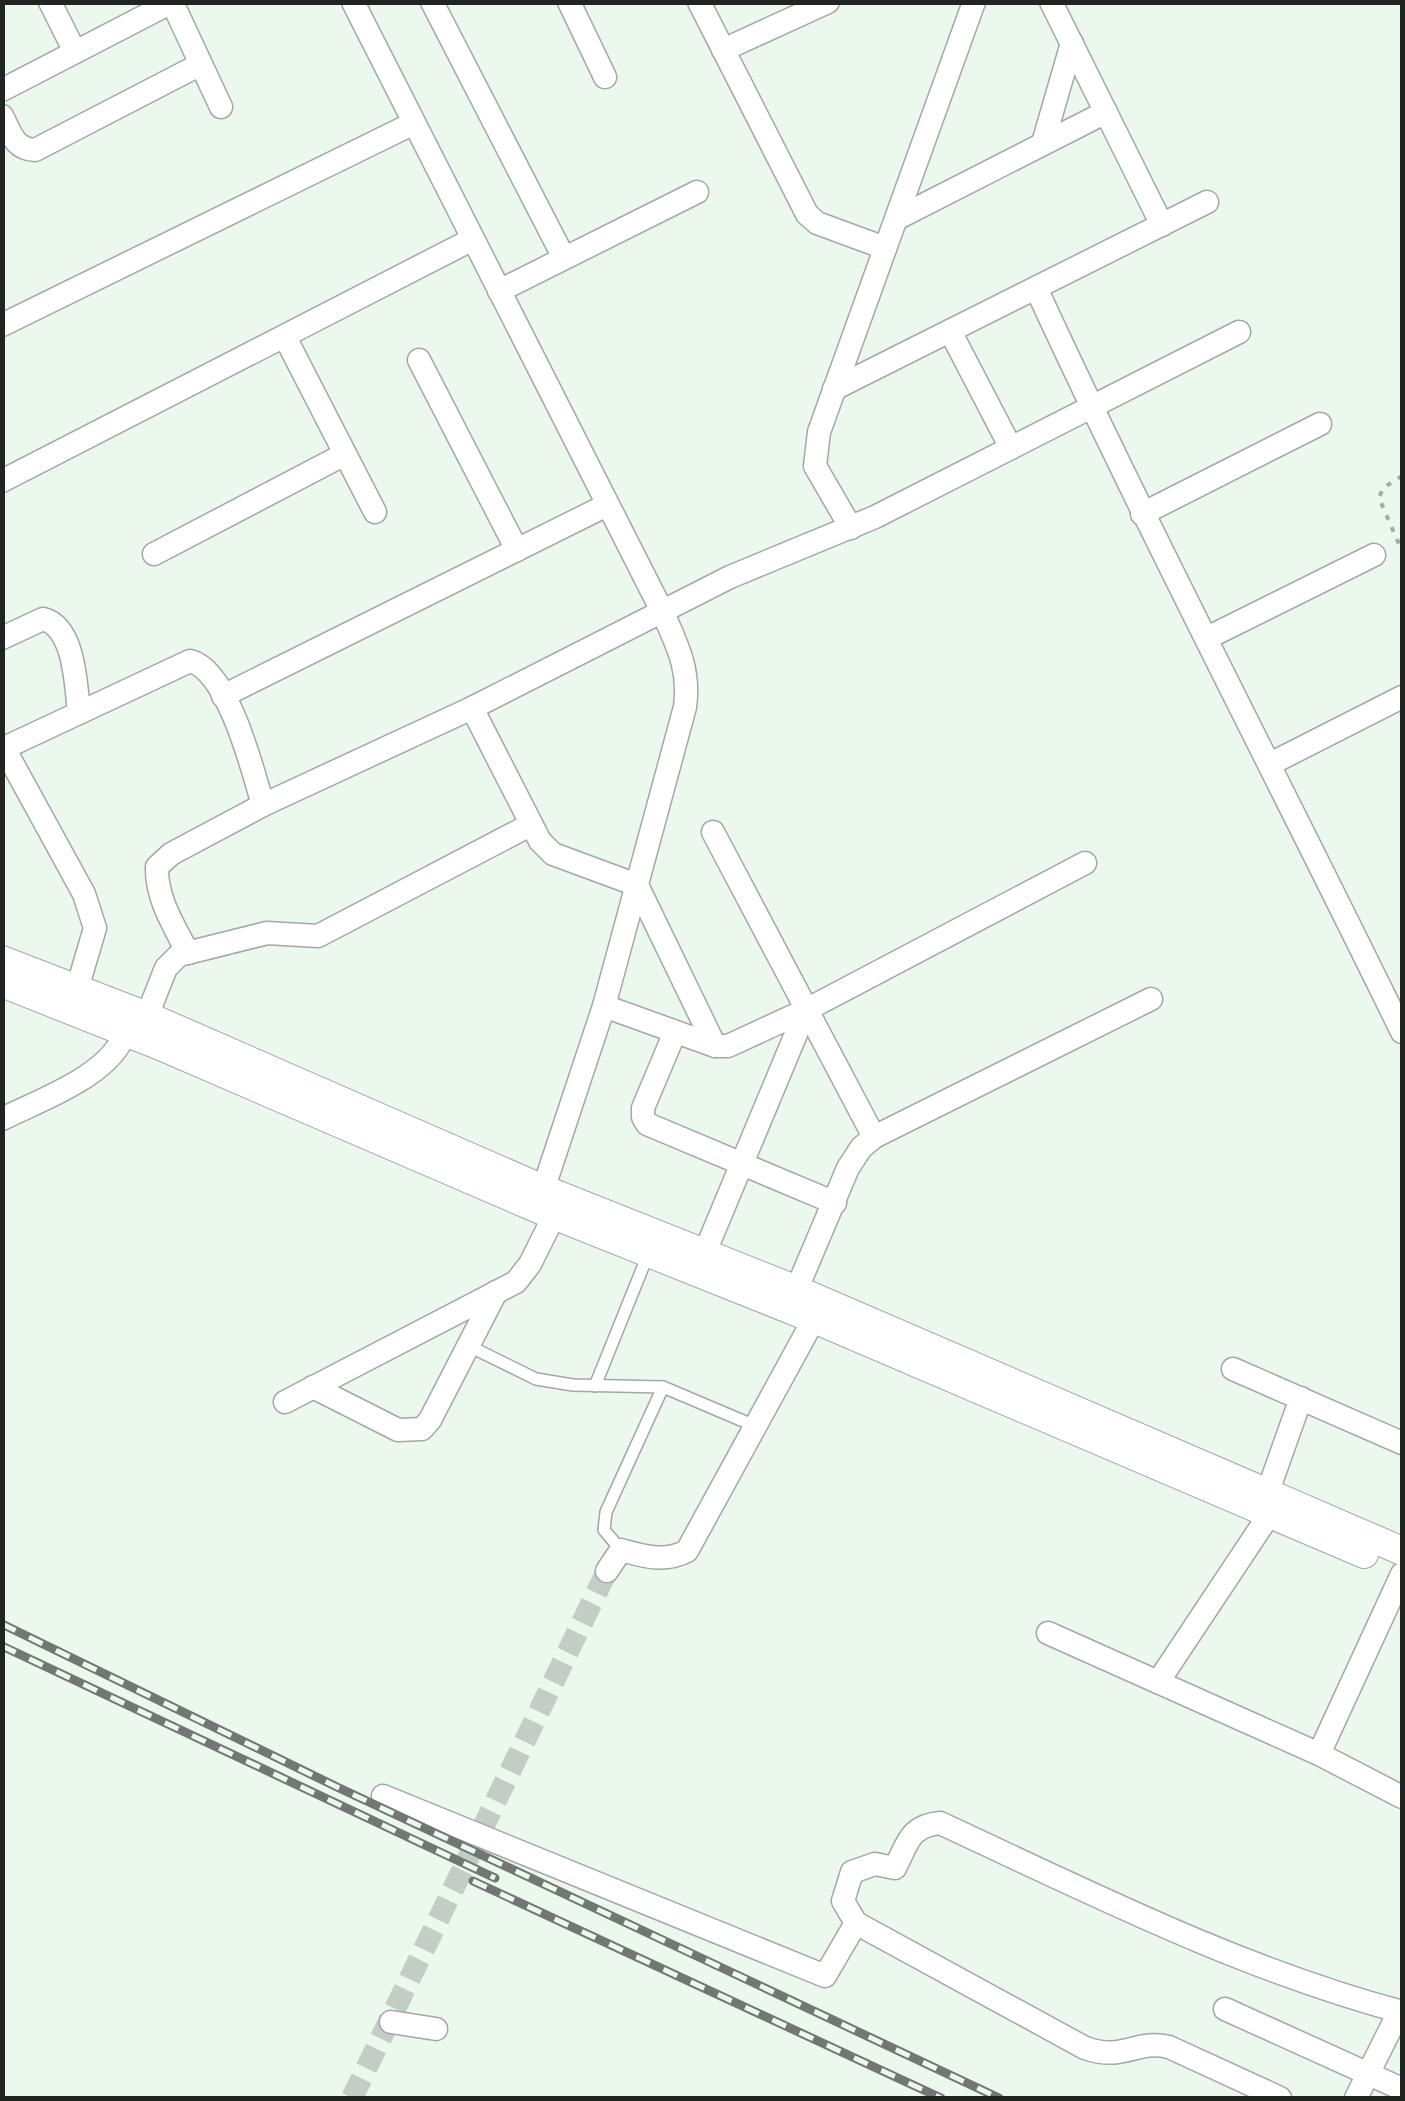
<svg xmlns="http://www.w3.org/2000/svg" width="1405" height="2101" font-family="'Fira Sans',sans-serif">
  <rect width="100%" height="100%" fill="#ecf7ee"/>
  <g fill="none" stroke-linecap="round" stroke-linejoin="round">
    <path stroke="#c3cdc5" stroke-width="22" stroke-dasharray="22 11" stroke-linecap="butt" d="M352,2098l255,-527"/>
    <g stroke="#a0aaa2" stroke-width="14">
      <g id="service">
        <path d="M469,1346l67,33 37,6 90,2 92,39"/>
        <path d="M595,1386l54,-134"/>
        <path d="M621,1550l-17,-20 2,-18 57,-125"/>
      </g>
    </g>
    <g stroke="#a0aaa2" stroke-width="25">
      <g id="minor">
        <path d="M50,2l25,50"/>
        <path d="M172,2l49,105"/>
        <path d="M353,2l310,611c15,34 27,57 22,94l-81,299 -66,199"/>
        <path d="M432,2l132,256"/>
        <path d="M569,2l36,75"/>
        <path d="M699,2l108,212 10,9 68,25"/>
        <path d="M1051,2l111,223"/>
        <path d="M723,50l105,-48"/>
        <path d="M2,90l170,-88"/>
        <path d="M2,116c9,17 12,33 33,34l166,-86"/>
        <path d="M1043,143l29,-100"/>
        <path d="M896,219l210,-107"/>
        <path d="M1036,288c116,251 245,496 366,744"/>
        <path d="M499,291l198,-99"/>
        <path d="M2,325l412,-202"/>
        <path d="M950,331l61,117"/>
        <path d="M285,337l90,175"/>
        <path d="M419,360l98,190"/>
        <path d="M834,389l373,-187"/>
        <path d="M2,481l471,-242"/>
        <path d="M1142,514l178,-90"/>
        <path d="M851,528l-36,-62 4,-34 155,-430"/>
        <path d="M154,554l191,-100"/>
        <path d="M2,638l41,-19c32,8 33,67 36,94"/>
        <path d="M1207,638l167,-83"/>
        <path d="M223,696l384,-191"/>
        <path d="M472,708l68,133 13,13 84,31 78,161"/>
        <path d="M4,748l80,146 11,34 -18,61"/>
        <path d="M2,749l188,-88c38,9 63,110 73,144"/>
        <path d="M1270,764l132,-67"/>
        <path d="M713,832l161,305"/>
        <path d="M188,953c-14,-27 -32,-55 -31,-86l14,-13 92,-49 209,-97 258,-131 145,-60 364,-185"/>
        <path d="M604,1006l111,40h13l78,-36 279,-147"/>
        <path d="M147,1016l19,-48 13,-13 88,-22 51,3 212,-111"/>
        <path d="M675,1032l-32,76v9l4,7 188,79"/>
        <path d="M2,1119c38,-19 110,-44 123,-87"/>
        <path d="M705,1252l101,-242"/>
        <path d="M790,1305l58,-137 13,-20 13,-11 277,-138"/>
        <path d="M1233,1369l169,74"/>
        <path d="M313,1387l85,43 24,-1 8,-9 66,-128"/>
        <path d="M285,1402l231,-120 14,-18 25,-50"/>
        <path d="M1268,1491l33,-93"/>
        <path d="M607,1571l14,-21c23,6 43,13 66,1l127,-232"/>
        <path d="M1048,1633l271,121 83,43"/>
        <path d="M1158,1682l111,-167"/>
        <path d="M1319,1754l83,-180"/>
        <path d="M383,1796l442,180 31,-53"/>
        <path d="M1225,2009l177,80"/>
        <path d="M391,2022l45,7"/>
        <path d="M1280,2098l-111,-51c-34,-8 -44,15 -84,1l-229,-125 -13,-22 9,-29 23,-8 20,4c13,-25 14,-42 45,-45 151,70 301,146 462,189"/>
        <path d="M1356,2098l43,-86"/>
      </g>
    </g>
    <g stroke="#a0aaa2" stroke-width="30">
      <g id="tertiary">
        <path d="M2,960l145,56 396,173 254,101 605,261"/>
        <path d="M2,983l156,62 378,163 278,111 550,235"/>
      </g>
    </g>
    <path stroke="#a4aca6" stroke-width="4" stroke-dasharray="5 8" stroke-linecap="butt" d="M1402,476l-19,12 -4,10 23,53"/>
    <use href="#service" stroke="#fff" stroke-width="11"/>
    <use href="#minor" stroke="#fff" stroke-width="22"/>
    <use href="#tertiary" stroke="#fff" stroke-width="28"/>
    <g stroke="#717873" stroke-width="9">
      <g id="rail">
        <path d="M2,1624l335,163 662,311"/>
        <path d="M2,1646l493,232"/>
        <path d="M473,1881l468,217"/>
      </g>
    </g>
    <use href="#rail" stroke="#ecf7ee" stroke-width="5" stroke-dasharray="15" stroke-linecap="butt"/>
  </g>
  <rect width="1405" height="2101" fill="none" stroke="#212522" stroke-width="10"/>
</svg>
